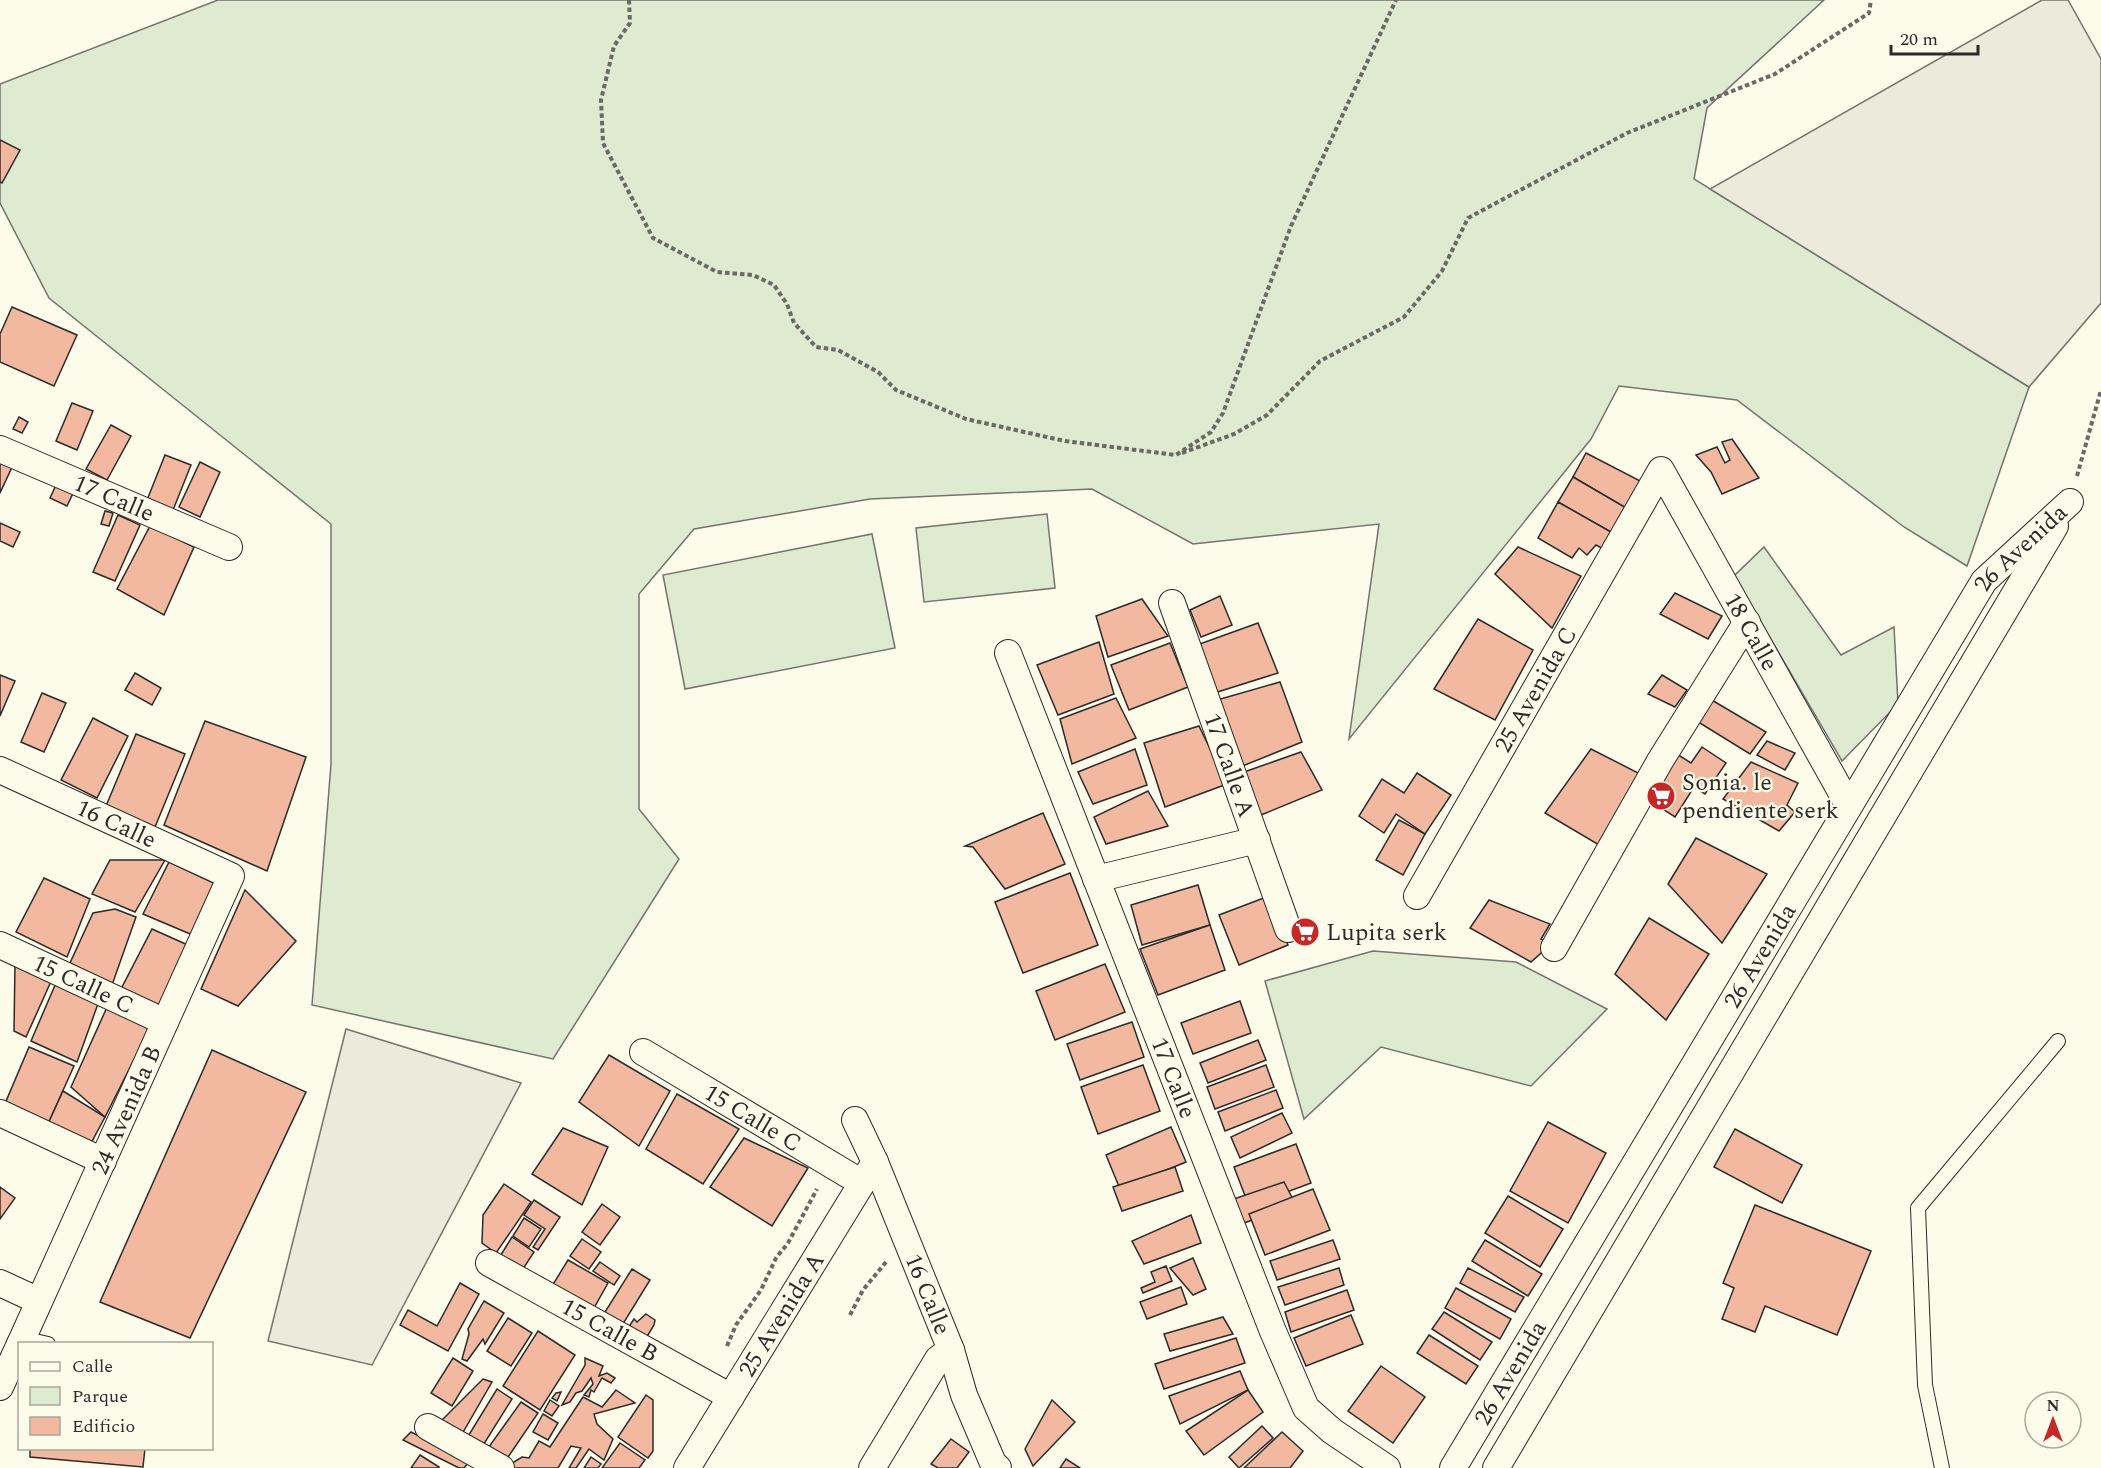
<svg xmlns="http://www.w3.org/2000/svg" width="2101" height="1468" font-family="Spectral,serif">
  <rect width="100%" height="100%" fill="#fdfbea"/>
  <g fill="#deebd1" stroke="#74746e" stroke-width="1.5">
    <path d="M218,0h1606l-117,108 -13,71 335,208 -62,179 -63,-39 -167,-127 -118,-14 -28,53 -242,300 30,-215 -186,20 -101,-55 -222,10 -176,30 -55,65v215l40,50 -126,200 -241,-54 19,-241v-240l-282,-226 -49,-95v-119z"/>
    <path d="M1047,514l8,74 -131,14 -8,-74z"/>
    <path d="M872,534l23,114 -210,41 -22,-114z"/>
    <path d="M1764,547l77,108 53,-28 4,77 -56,57 -108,-185z"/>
    <path d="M1373,951l143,11 91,47 -76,77 -150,-39 -77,72 -39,-138z"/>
  </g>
  <g fill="#eceadb" stroke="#74746e" stroke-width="1.5">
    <path d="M2042,0h26l33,59v244l-72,84 -319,-198z"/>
    <path d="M346,1029l175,54 -149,282 -104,-24z"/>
  </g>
  <g fill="#f2b8a0" stroke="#2b2b2b" stroke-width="1.5">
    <path d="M0,140l20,10 -18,33 -2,-1z"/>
    <path d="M12,307l65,28 -23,51 -54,-24v-28z"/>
    <path d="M72,403l21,8 -16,39 -21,-9z"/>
    <path d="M19,417l9,5 -6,11 -9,-4z"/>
    <path d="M111,425l20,11 -24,44 -21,-11z"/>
    <path d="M1732,439l27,39 -37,16 -11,-22 -15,-17 21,-8 8,16 5,-3 -8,-18z"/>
    <path d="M1586,453l62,32 -15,27 -60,-35z"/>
    <path d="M165,455l26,10 -18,45 -26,-10z"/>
    <path d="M0,459l13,6 -13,28z"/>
    <path d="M200,462l20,10 -20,45 -21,-10z"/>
    <path d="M1573,477l60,35 -15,24 -60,-34z"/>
    <path d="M58,481l17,8 -8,17 -17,-8z"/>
    <path d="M1558,502l60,34 -9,16 -13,-7 -9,10 -8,-7 -7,10 -34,-20z"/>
    <path d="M105,511l8,2 -4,13 -8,-2z"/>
    <path d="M118,515l22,10 -25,56 -22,-9z"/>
    <path d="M0,523l20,9 -7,15 -13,-6z"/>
    <path d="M150,526l44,21 -30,68 -47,-26z"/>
    <path d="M1518,547l63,29 -29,52 -57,-54z"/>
    <path d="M1675,593l47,23 -14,23 -48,-25z"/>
    <path d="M1220,596l12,29 -31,12 -11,-27z"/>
    <path d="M1142,599l26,37 -60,21 -12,-41z"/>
    <path d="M1478,619l55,31 -38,70 -61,-31z"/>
    <path d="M1258,623l20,50 -67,21 -14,-49z"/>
    <path d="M1099,642l15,52 -56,21 -21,-50z"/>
    <path d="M1170,643l18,44 -59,23 -18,-45z"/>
    <path d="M135,673l26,15 -9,17 -27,-15z"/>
    <path d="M0,675l15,6 -15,35z"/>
    <path d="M1662,675l25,15 -12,17 -27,-13z"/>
    <path d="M1280,682l22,60 -62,25 -23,-67z"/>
    <path d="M42,693l24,10 -22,49 -23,-10z"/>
    <path d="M1116,698l20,40 -64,26 -12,-45z"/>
    <path d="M1710,699l56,33 -16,22 -55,-34z"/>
    <path d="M93,718l35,18 -31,62 -36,-18z"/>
    <path d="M205,721l101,36 -39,114 -103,-46z"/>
    <path d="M1199,726l28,58 -62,23 -21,-64z"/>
    <path d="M136,734l49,20 -30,73 -49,-21z"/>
    <path d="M1767,741l28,12 -10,17 -28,-15z"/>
    <path d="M1702,747l24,16 -21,31 -11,-7 -19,30 -28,-18 30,-45 14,9z"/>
    <path d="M1135,749l12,36 -54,19 -15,-32z"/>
    <path d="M1591,749l53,27 -45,69 -54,-32z"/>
    <path d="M1301,752l21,38 -61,25 -17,-43z"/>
    <path d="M1751,762l47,21 -11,22 8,7 -16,19 -56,-32z"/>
    <path d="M1417,773l34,22 -26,39 -29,-20 -12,19 -25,-17 23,-37 22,14z"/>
    <path d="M1148,791l20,35 -62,18 -12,-27z"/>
    <path d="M1043,813l22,51 -60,25 -32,-42 -8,-1z"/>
    <path d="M1399,820l26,14 -22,41 -27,-15z"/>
    <path d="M1696,838l71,36 -45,69 -54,-59z"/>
    <path d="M110,860h55l-30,52 -43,-18z"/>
    <path d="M169,862l49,23 -23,51 -52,-22z"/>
    <path d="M1070,873l28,72 -75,28 -28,-71z"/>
    <path d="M44,878l46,21 -23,58 -51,-25z"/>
    <path d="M1198,885l12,40 -68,20 -11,-40z"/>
    <path d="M245,890l51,51 -58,65 -37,-17z"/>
    <path d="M1269,896l19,49 -49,20 -20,-50z"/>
    <path d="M1489,900l61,24 -9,15 9,6 -19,17 -61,-34z"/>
    <path d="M115,909l21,8 -24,68 -42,-22 23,-50z"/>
    <path d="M1649,918l60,36 -43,66 -51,-46z"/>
    <path d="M1210,925l15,45 -67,25 -18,-46z"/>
    <path d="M152,929l38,17 -27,64 -42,-21z"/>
    <path d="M15,963l38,14 -27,60 -12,-6z"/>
    <path d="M1105,964l20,48 -70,28 -19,-49z"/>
    <path d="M56,983l43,18 -22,61 -46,-21z"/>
    <path d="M1240,1001l11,32 -58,21 -12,-31z"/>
    <path d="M108,1005l44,19 -47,93 -34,-30z"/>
    <path d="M1132,1022l12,35 -64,23 -13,-36z"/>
    <path d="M1258,1040l8,20 -58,23 -8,-20z"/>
    <path d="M29,1047l45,19 -27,60 -43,-20z"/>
    <path d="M212,1050l94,42 -116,246 -90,-36z"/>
    <path d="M609,1055l61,36 -31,55 -60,-44z"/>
    <path d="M1143,1065l17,46 -62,23 -17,-47z"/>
    <path d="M1266,1065l8,22 -59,22 -8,-22z"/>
    <path d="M1276,1090l7,18 -58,23 -7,-19z"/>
    <path d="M63,1091l42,26 -15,28 -43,-19z"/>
    <path d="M677,1094l62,35 -36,55 -57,-35z"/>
    <path d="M1282,1113l10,20 -52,25 -9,-21z"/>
    <path d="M1548,1122l58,31 -38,70 -58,-32z"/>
    <path d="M1171,1127l15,35 -66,27 -14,-34z"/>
    <path d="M563,1128l45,19 -26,58 -50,-31z"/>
    <path d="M1735,1129l67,36 -20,38 -68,-36z"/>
    <path d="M744,1138l64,30 -36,58 -62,-39z"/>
    <path d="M1296,1144l15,39 -62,23 -15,-39z"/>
    <path d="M1175,1167l8,24 -61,20 -9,-24z"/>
    <path d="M1284,1182l12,23 -58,20 -10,-24z"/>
    <path d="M504,1184l27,18 -35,51 -14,-10 1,-28z"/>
    <path d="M0,1187l15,11 -15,21z"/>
    <path d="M1313,1189l17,41 -65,25 -16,-41z"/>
    <path d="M1508,1196l55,33 -23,38 -55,-34z"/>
    <path d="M534,1200l26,17 -22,33 -5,-3 12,-18 -21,-14z"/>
    <path d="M602,1204l18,13 -20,28 -18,-13z"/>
    <path d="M1755,1205l116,46 -34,84 -72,-29 -10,26 -33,-13 12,-31 -11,-5z"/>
    <path d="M1191,1215l10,28 -57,21 -12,-23z"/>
    <path d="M524,1218l17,11 -12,18 -16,-11z"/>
    <path d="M512,1237l22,15 -13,20 -22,-14z"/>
    <path d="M582,1239l19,13 -12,17 -19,-13z"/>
    <path d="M1333,1240l7,19 -63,21 -7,-19z"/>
    <path d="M1485,1240l57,34 -14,22 -56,-35z"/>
    <path d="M1193,1258l13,31 -13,6 -23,-27z"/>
    <path d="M568,1260l40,23 -18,32 -41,-24z"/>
    <path d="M600,1262l20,14 -6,9 -21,-14z"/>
    <path d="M1166,1266l6,15 -29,12 -2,-5 14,-6 -4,-10z"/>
    <path d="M1339,1268l5,17 -59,20 -7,-18z"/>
    <path d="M1468,1268l56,29 -9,15 -55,-29z"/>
    <path d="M632,1269l18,11 -32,52 -18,-12z"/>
    <path d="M460,1283l19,11 -31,57 -48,-26 8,-15 29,16z"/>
    <path d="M1181,1287l6,17 -40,15 -7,-17z"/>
    <path d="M1456,1288l55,31 -11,20 -55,-31z"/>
    <path d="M1347,1290l7,20 -63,22 -6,-20z"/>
    <path d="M484,1301l20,12 -19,31 -2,-5 -16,22 -5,-2 7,-25 -1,-5z"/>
    <path d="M1444,1312l48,30 -12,18 -48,-31z"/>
    <path d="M646,1314l9,6 -1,5 -12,20 -18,-11 10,-15 3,3z"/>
    <path d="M1351,1315l12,29 -57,22 -12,-28z"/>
    <path d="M1223,1317l10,17 -63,17 -6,-17z"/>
    <path d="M508,1318l24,15 -21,33 -24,-15z"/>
    <path d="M538,1331l37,24 -35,55 -37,-24z"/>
    <path d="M1429,1335l49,31 -12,18 -49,-31z"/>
    <path d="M1236,1338l9,25 -81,26 -9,-25z"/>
    <path d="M453,1358l20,13 -21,35 -21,-13z"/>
    <path d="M585,1358l18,8 -4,10 8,-3 8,5 -4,5 -9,-5 -8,14 -3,-2 -2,7 -5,-2 9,-11 -2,-6 -9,13 -6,2 -6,9 -8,3 23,-40z"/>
    <path d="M1381,1366l44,31 -32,46 -45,-32z"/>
    <path d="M1240,1371l8,19 -68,34 -11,-28z"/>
    <path d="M483,1379l9,3 -30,52 -22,-12z"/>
    <path d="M497,1389l15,10 -30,48 -15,-9z"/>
    <path d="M616,1390l19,13 -41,11 3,10 16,15 -9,21 -15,-11 -13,19h-7l12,-20 -10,-2 -13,22h-44l-5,-3 13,-8 7,1 10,-17 11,6 33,-50 19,10z"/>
    <path d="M1248,1390l15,22 -59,43 -18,-24z"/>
    <path d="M561,1392l-4,9 -5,-3 4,-5z"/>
    <path d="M646,1395l7,5v51l-5,7 -30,-21z"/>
    <path d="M550,1400l9,6 -7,10 -8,-5z"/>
    <path d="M1052,1400l23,22 -42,44 -8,-17z"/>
    <path d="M521,1402l17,11 -34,50 -18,-12z"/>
    <path d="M543,1414l15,9 -10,17 -15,-8z"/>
    <path d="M1262,1426l11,12 -34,30 -10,-11z"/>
    <path d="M411,1432l59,29 -6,7h-5l-56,-28z"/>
    <path d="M1282,1432l21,19 -13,17h-46z"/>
    <path d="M951,1439l18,13 -12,16h-19l-7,-4z"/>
    <path d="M620,1443l25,17 -6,8h-37z"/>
    <path d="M30,1448h115l-2,19 -113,-10z"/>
    <path d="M420,1455l19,12v1h-28z"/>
    <path d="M591,1457l10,7 -3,4h-14z"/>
    <path d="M1066,1459l14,9h-20z"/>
  </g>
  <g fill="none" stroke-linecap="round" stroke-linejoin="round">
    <g stroke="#2b2b2b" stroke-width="16">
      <g id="lane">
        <path d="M22,1338l26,6"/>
        <path d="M1942,1468l-17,-83 -7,-177 140,-167"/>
      </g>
    </g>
    <g stroke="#2b2b2b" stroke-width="28">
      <g id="street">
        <path id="s1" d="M0,449l229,98"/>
        <path id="s2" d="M1172,603l116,326"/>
        <path id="s3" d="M1008,653l264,676 34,79 26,23 55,37"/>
        <path id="s4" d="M0,770l231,106 -211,468"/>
        <path d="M1096,879l161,-39"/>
        <path id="s5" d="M1417,896l244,-426 188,336"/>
        <path id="s6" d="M0,945l165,77"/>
        <path d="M1554,948l106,-187 87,-139"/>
        <path id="s7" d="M643,1052l219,131"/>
        <path d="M0,1113l103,48"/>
        <path id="s8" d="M855,1120l20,42 76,188 13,45 29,68 5,5"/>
        <path id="s9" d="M489,1263l242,134"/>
        <path d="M0,1283l39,18"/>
        <path d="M0,1387l20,-43"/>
        <path d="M428,1427l73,41"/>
        <path id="s10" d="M687,1468l188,-306"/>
        <path d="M872,1468l66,-109 13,-9"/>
        <path id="s11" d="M1453,1468l531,-887 86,-79"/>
        <path d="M1496,1468l559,-942"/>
      </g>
    </g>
    <g stroke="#6a6964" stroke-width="4" stroke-dasharray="4.5 3" stroke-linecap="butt">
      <path d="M629,0l1,23 -16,23 -13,54 2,43 50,95 64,34 36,3 21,10 13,19 7,19 22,24 22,3 40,22 18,18 70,29 99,22 111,14 35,-23 12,-19 68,-187 105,-226"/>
      <path d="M1182,453l52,-19 33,-19 53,-54 84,-44 38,-46 26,-53 159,-85 148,-59 94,-61 2,-13"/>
      <path d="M2077,476l24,-86"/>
      <path d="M850,1315l13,-25 23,-28"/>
      <path d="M727,1346l9,-21 25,-35 15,-32 12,-15 29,-54"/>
    </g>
    <use href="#lane" stroke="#fdfbea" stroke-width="14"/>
    <use href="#street" stroke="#fdfbea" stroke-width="26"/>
  </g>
  <defs>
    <g id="supermarket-disc" transform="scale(1.5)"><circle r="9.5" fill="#c62828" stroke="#fdfbea"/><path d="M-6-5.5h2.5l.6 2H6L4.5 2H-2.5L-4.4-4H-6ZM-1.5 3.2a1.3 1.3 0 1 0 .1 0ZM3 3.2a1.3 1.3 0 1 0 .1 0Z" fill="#fff"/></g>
  </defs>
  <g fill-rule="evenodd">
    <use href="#supermarket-disc" x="1661" y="796"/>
    <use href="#supermarket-disc" x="1305" y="932"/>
  </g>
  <g text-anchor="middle" stroke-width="4.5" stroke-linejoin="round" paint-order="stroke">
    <g font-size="24" fill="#2b2b2b" stroke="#fdfbea">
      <text dy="8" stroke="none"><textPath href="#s1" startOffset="124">17 Calle</textPath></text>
      <text dy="8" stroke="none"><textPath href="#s11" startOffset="1083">26 Avenida</textPath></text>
      <text dy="8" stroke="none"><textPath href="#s5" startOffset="676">18 Calle</textPath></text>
      <text dy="8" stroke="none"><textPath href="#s5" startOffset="238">25 Avenida C</textPath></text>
      <text dy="8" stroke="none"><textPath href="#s2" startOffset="172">17 Calle A</textPath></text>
      <text dy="8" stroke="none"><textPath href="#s4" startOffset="128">16 Calle</textPath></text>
      <text dy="8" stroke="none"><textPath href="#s11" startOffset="597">26 Avenida</textPath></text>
      <text dy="8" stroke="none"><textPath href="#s6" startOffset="92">15 Calle C</textPath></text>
      <text dy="8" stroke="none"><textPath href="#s3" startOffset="456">17 Calle</textPath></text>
      <text transform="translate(126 1110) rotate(-66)" y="8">24 Avenida B</text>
      <text dy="8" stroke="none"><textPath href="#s7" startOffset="128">15 Calle C</textPath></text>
      <text dy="8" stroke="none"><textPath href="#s8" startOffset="189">16 Calle</textPath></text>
      <text dy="8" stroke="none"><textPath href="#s10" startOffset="180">25 Avenida A</textPath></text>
      <text dy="8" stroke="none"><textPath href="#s9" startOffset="138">15 Calle B</textPath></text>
      <text dy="8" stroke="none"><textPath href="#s11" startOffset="111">26 Avenida</textPath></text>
    </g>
    <g font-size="24" fill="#2b2b2b" stroke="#fdfbea" text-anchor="start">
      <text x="1682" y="790">Sonia. le<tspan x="1682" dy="28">pendiente serk</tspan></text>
      <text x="1326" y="940">Lupita serk</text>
    </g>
  </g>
  <rect x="18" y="1342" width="195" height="108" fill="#fdfbea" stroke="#a9a89e" stroke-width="1.5"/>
  <rect x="30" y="1362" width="30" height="9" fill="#fdfbea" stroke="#a9a89e" stroke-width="1.5"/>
  <text x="72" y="1372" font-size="18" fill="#2b2b2b">Calle</text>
  <rect x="30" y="1387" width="30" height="18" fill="#deebd1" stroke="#a9a89e" stroke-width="1.5"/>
  <text x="72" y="1402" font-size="18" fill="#2b2b2b">Parque</text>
  <rect x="30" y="1417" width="30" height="18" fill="#f2b8a0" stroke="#a9a89e" stroke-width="1.5"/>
  <text x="72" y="1432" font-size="18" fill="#2b2b2b">Edificio</text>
  <g transform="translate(2053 1420)"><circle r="28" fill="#fdfbea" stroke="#a9a89e" stroke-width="1.5"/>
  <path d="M0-4.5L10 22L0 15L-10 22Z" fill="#c62828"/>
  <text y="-9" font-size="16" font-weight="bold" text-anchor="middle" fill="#2b2b2b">N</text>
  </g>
  <path d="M1891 45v9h87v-9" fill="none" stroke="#2b2b2b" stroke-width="3"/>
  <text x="1900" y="45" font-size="18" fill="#2b2b2b" stroke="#fdfbea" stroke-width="4.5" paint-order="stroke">20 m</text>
</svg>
